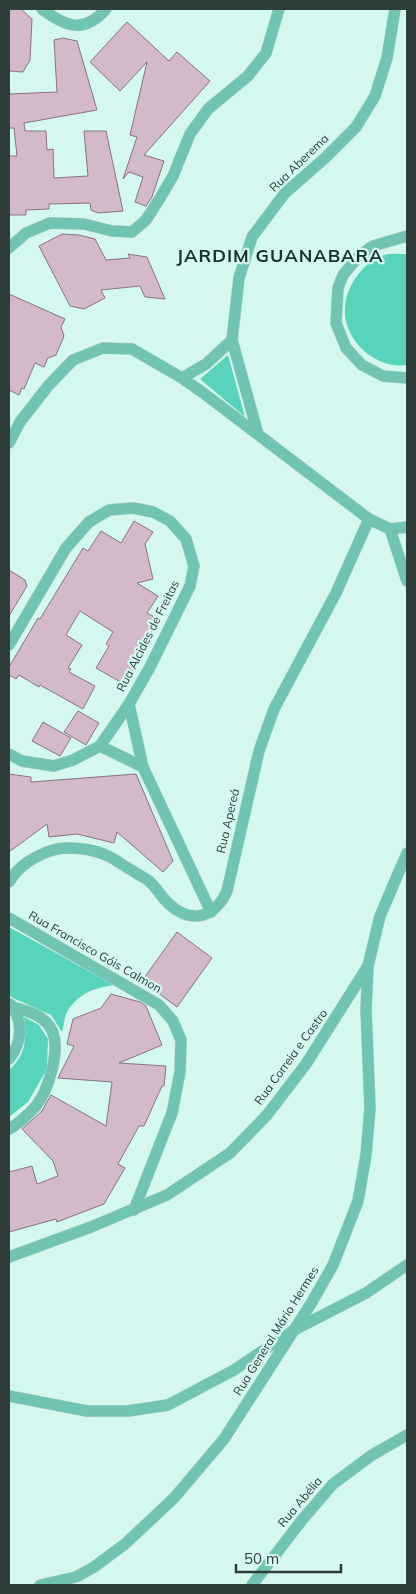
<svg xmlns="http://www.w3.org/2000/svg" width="416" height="1594" font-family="Mulish,sans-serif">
  <rect width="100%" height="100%" fill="#d4f8ef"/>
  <g fill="#58d4bd">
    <path d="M407,254v111c-29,4 -59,-20 -62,-50 -2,-25 16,-52 39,-60 7,-2 16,-1 23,-1z"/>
    <path d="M228,355l17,62 -45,-38z"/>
    <path d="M9,927l105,58c-19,3 -36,8 -47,27 -3,6 -3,14 -5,20l-11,-17 -38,-17 -4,-3z"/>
    <path d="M24,1017l15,8 9,14 -1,30 -19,33 -19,15v-47c18,-16 17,-31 15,-53z"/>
  </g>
  <g fill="#d2b9cb" stroke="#897283">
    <path d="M9,9h12l11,10 -2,41 -7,12 -14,-1z"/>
    <path d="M127,22l42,39 8,-9 33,29 -66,74 20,6 -12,36 -6,9 -11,-4 8,-25 -14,-5 -6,7 14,-42 -7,-2 17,-73 -27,29 -30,-29z"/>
    <path d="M63,38l14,3 20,69 -73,13 1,8h21l1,19 6,-1 1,29 34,-2 -4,-45h22l17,80 -25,2 -7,-3 -1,-7 -41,1v5l-23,1v5h-17v-59h8l-3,-28h-5v-34l48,-2 -3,-52z"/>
    <path d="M62,234l17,1 16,4 11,21 24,-2 -2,-4 19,3 18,42 -20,-2 -5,-11 -39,4 4,8 -21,11 -14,-3 -31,-60z"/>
    <path d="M9,294l56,25 -4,8 3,9 -8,19 -8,3 -4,9 -9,-4 -11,26 -2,-1 -3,7 -10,-5z"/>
    <path d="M134,521l19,11 -8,12 8,35 -16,4 21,13 -11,17 11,6 -7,11 1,1 -21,35 3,2 -10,16 -28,-16 13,-22 -3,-2 7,-12 -33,-21 -14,24 16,10 -14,23 3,1 -2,3 26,14 -12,23 -43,-24 -1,2 -20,-12 -3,4 -7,-4v-8l29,-49 2,1 43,-71 5,3 13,-20 20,12z"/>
    <path d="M9,570l16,10 2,6 -18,30z"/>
    <path d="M78,711l21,12 -13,22 -22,-13z"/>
    <path d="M43,722l28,16 -11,18 -28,-15z"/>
    <path d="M9,774l22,3v5l105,-8 37,87 -10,11 -46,-40 -3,11 -37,-9 -28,3 -2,-13 -38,28z"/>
    <path d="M177,932l35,26 -35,49 -35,-26z"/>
    <path d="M111,994l29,8 6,4 16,39 -43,18 47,3 -2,20h-2l-18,40h-5l-21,38 7,4 -21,36 -47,18 -1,-3 -47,13v-60l23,-6 5,18 21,-8 -5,-15 -31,-32 20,-18 9,-16 55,31 6,-44 -54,-4 16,-32 -7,-2 6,-25 28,-11z"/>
  </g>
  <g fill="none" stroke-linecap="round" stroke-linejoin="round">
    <g stroke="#b3d3cb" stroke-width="12">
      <g id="minor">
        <path d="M42,9c24,18 42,25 64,0"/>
        <path d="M407,236l-34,10 -14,10 -16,19 -5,13 -2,35 10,25 16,17 21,11 24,2"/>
        <path d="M9,248l17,-15 24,-10 34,1 28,7 20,1 14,-12 14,-22 13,-22 17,-42 18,-25 40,-33 18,-23 13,-44"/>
        <path d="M182,378l24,-14 26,-24"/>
        <path d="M258,434l-26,-94 7,-62 13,-41 33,-44 40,-35 31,-31 19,-31 12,-38 8,-49"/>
        <path d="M9,443l11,-21 28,-36 25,-26 30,-12 29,1 50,29 24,17 163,124 21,10 17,-2"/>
        <path d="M390,529l17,52"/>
        <path d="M9,645l57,-97 23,-26 20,-12 24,-2 20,4 17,9 16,18 8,27 -4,20 -40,81 -21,37 -29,42 -27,14 -19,6 -32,-5 -13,-7"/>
        <path d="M129,704l14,63 68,145"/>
        <path d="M100,746l43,21"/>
        <path d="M9,882c9,-15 21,-23 38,-30 18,-7 46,-4 63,5 8,4 15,10 23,14 5,4 11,6 16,10 8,7 13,17 20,23 23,21 46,13 58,-13l32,-140 15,-42 62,-116 33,-74"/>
        <path d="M9,918l150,87 14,16 8,19 -1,32 -8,41 -38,97"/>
        <path d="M9,1059c13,-15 15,-39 1,-55"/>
        <path d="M9,1129c8,-4 20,-15 27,-23 12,-15 24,-54 17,-73 -6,-17 -25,-22 -40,-26"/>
        <path d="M9,1257l82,-30 76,-32 63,-42 37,-38 39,-51 62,-98 12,-50 27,-63"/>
        <path d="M9,1396l78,15h41l40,-6 66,-35 60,-40 72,-37 41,-28"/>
        <path d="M40,1585l36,-8 18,-10 31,-23 49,-46 50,-59 88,-137 21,-37 25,-64 8,-46 4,-47 -4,-99 2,-43"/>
        <path d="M252,1585l50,-65 31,-36 39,-29 35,-20"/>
      </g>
    </g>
    <use href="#minor" stroke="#71c4b3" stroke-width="11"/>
  </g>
  <g text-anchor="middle" stroke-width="4.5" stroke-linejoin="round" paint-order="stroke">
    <g font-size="12" fill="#2f3d3a" stroke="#d4f8ef">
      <text transform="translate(299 163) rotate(-44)" y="4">Rua Aberema</text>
      <text transform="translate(148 636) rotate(-63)" y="4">Rua Alcides de Freitas</text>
      <text transform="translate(228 821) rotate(-77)" y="4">Rua Apereá</text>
      <text transform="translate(95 952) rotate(30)" y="4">Rua Francisco Góis Calmon</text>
      <text transform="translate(291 1057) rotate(-54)" y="4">Rua Correia e Castro</text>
      <text transform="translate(276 1331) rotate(-58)" y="4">Rua General Mário Hermes</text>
      <text transform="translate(300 1502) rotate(-50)" y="4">Rua Abélia</text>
    </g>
    <g font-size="18" font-weight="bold" letter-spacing="1" fill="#15332d" stroke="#d4f8ef">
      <text x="280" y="262">JARDIM GUANABARA</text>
    </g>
  </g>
  <rect width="416" height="1594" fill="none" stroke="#2f3d3a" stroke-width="20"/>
  <path d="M236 1564v8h105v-8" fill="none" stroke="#2f3d3a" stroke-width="2.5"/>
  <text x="244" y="1564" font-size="15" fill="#2f3d3a" stroke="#d4f8ef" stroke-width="4" paint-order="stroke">50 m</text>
</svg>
